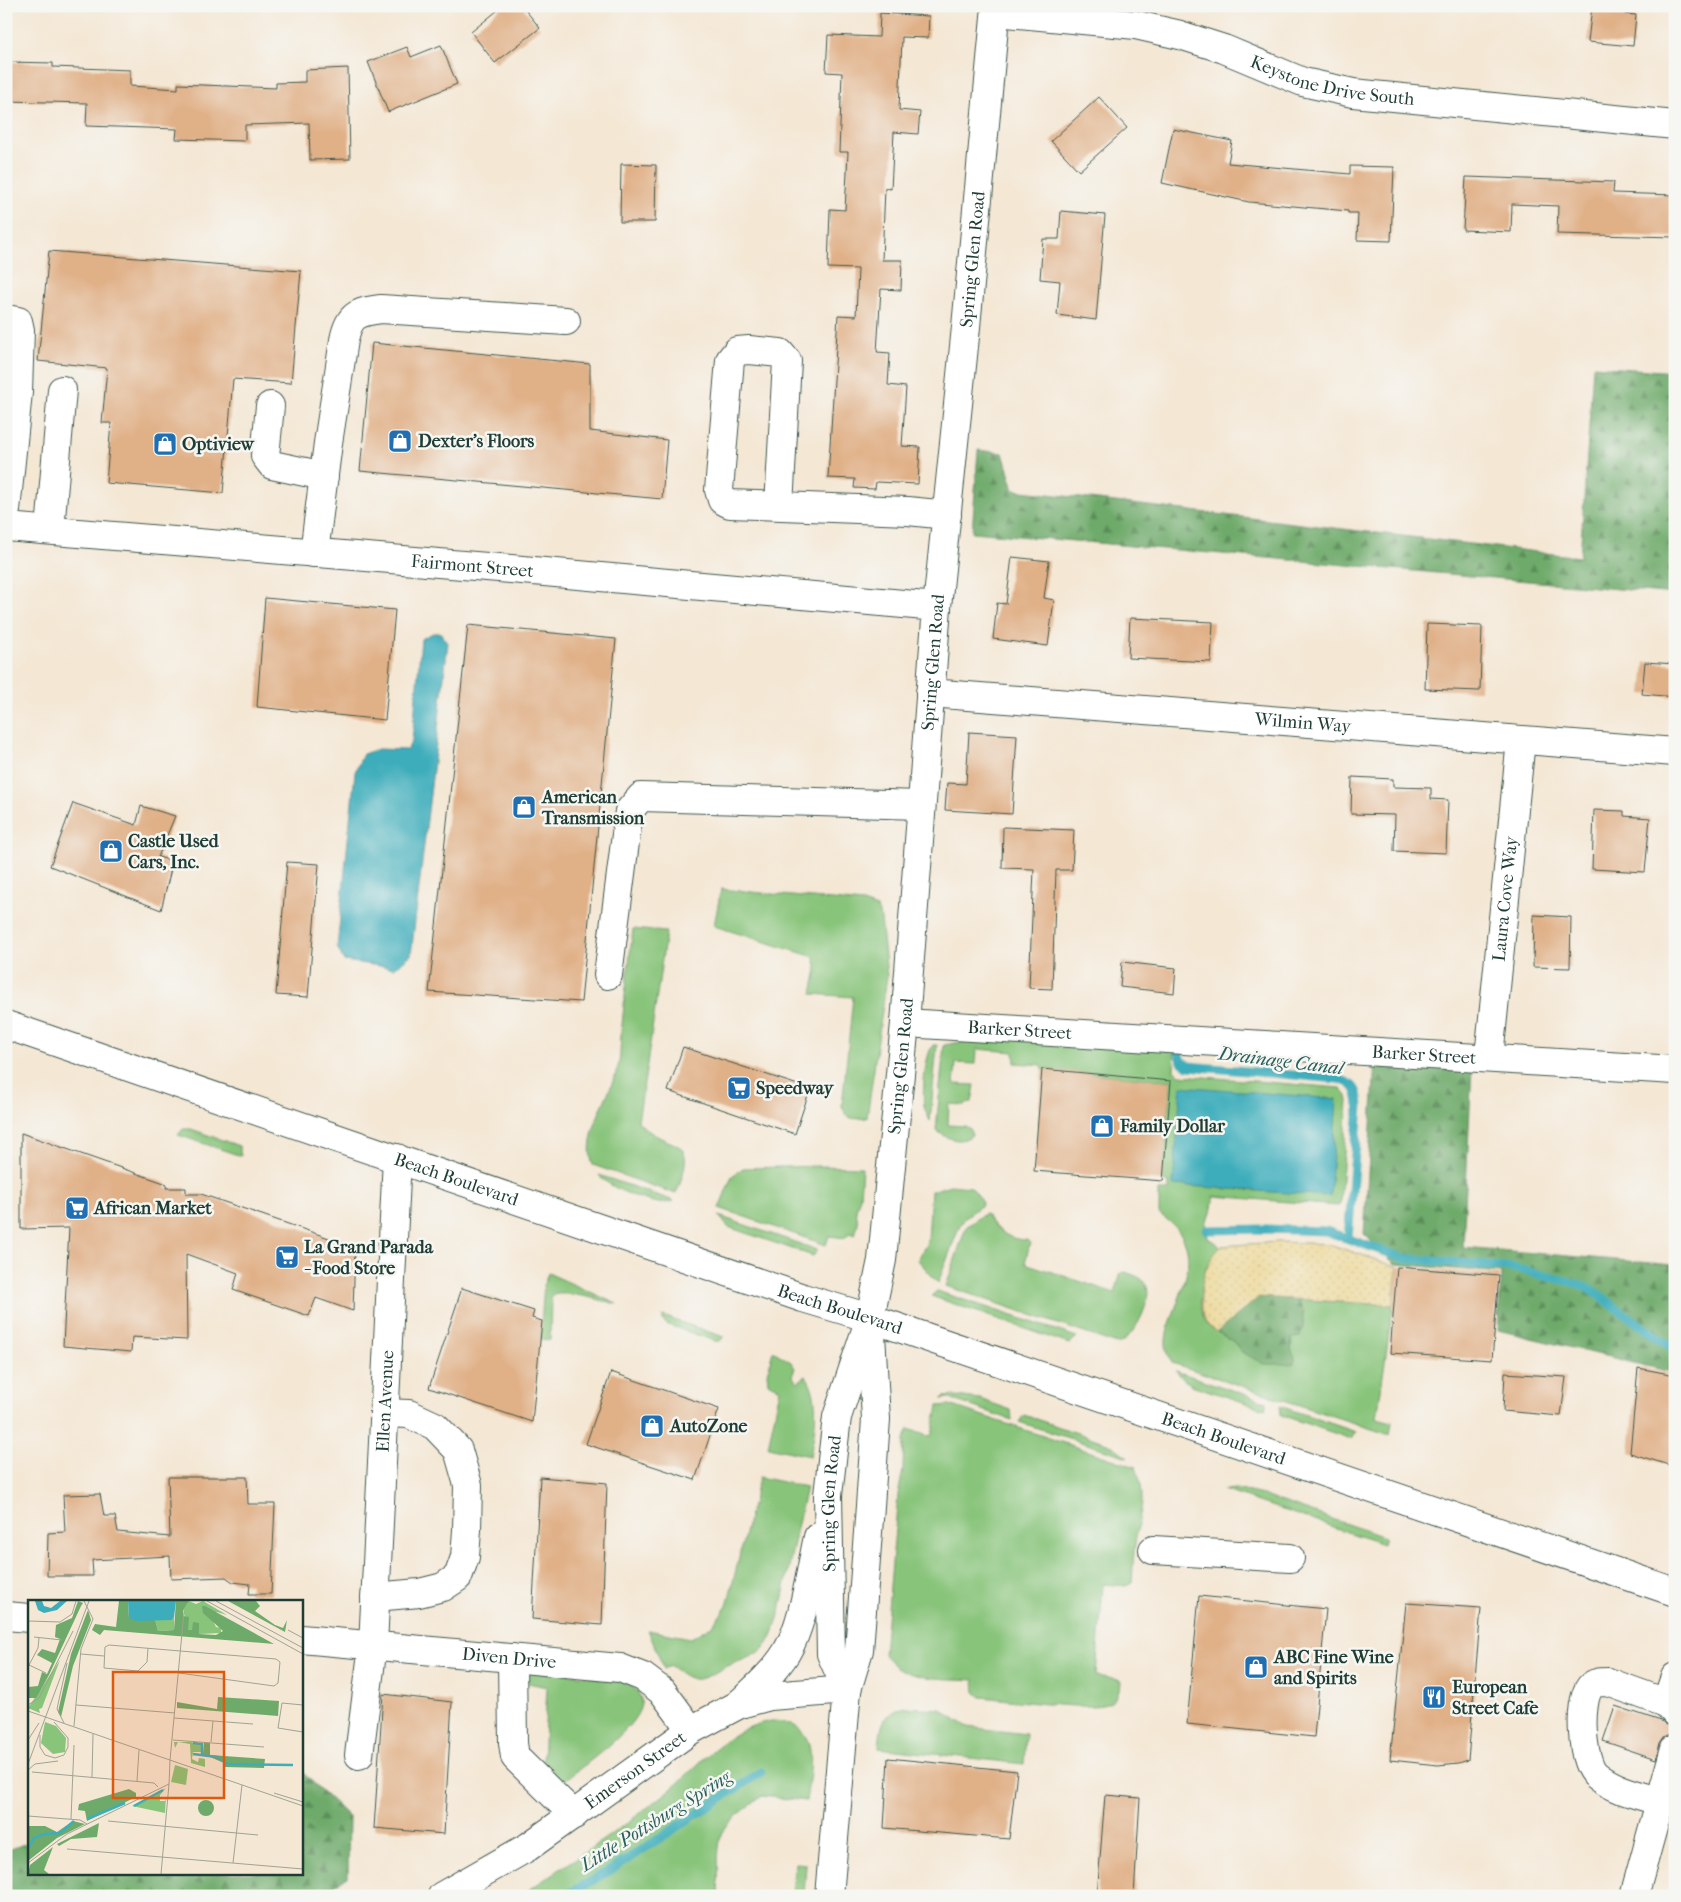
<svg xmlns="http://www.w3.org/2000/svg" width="1681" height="1902" font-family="'IM FELL French Canon',serif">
  <defs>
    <pattern id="forest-firs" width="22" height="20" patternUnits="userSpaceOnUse" patternTransform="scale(1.25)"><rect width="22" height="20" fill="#6eaa6a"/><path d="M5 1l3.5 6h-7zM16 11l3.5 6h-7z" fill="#5a8c58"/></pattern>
    <pattern id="sand-dots" width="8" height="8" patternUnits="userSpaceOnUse" patternTransform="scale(1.25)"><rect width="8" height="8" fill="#eeda9e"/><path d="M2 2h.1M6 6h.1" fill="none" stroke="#ccbc89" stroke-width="1.8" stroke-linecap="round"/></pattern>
  </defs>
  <rect width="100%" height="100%" fill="#f6f6f2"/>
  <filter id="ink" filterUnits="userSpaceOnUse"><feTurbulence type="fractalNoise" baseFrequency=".02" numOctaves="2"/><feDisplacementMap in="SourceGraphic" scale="10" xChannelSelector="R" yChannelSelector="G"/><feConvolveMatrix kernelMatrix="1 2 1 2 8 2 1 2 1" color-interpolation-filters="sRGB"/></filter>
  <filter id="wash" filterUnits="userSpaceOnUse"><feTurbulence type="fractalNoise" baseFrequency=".0096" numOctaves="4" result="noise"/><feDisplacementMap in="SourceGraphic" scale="20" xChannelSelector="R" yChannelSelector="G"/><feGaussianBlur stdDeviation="1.12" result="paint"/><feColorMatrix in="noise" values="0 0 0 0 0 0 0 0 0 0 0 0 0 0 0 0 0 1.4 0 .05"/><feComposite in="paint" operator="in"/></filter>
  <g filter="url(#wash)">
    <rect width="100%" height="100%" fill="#f4e7d4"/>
    <g fill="#88c47a" stroke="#548057">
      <path d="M721,889l142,14 14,5 4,11 6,57 -20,142c-14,1 -19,3 -25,-12l11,-109 -41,-3 5,-25 -3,-12 -100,-31z"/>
      <path d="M633,929l33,3 -19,133 -9,56c30,34 64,8 38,73l-83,-29c-12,-31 19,-71 26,-102 2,-12 1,-26 3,-38 3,-32 7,-64 11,-96z"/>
      <path d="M988,1037l187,8 -1,25 6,5 160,13 7,8 1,5 -8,102 -2,3 -124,-10 -3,17 -6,10 3,15 12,8 -14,21 -6,33 2,17 6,9 26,16 8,10 52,12c1,-6 -2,-10 -3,-16 -1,-12 8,-25 13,-36l-6,-12 95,5 -16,113 15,4 -2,13 -218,-72c-3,-5 -5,-12 -6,-18 -1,-11 5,-23 8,-33 15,-39 27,-72 -15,-98v-23h10v-8l-6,-2 8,-100 -129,-12v-4l-27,-2 -1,-11 -37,-3 -1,15 -20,-1 -2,21 21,1 -3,17 -7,3 -16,-1 -1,21 17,1 4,2 3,7c-12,10 -26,3 -36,-5l8,-85z"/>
      <path d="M933,1045h4l-7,76c-2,-5 -5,-10 -6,-15 -2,-13 1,-52 9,-61z"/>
      <path d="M183,1129h8l48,17 2,10 -63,-21z"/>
      <path d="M818,1166l44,1 -2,30 -4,13 2,13 -3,12 -6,-2 -3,5 -17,-2 -3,9 -107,-37 13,-32 11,-8z"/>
      <path d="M599,1175l75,26c-5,1 -11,3 -15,2 -16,-2 -52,-16 -60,-28z"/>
      <path d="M950,1185l21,2 10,12 1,6 -15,11 -7,9 -22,58 -20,-23 10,-20 3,-49z"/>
      <path d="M985,1213c11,16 22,27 42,27l3,3 -5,20 90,30 6,-20 4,-1c8,3 19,5 22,15 5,15 -14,53 -30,57l-171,-58 20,-59z"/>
      <path d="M719,1216l99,34 -5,6 -85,-29z"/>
      <path d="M548,1273l69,31c-15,-3 -53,-15 -66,-8l-1,44 -10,-1 4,-55z"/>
      <path d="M937,1291l140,46 -8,7 -138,-48z"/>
      <path d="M663,1316l61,21 -4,4h-5l-47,-16 -5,-4z"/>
      <path d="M773,1351l18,11 4,6 -3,7 6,7 8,-6c15,21 9,55 4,80l-42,-9 12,-58 -12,-7 -1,-9z"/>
      <path d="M1176,1371l91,31 -2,7 -71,-23 -10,-6z"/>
      <path d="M955,1396l25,3 31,11 1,10 -64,-22 -6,1 2,-2z"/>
      <path d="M950,1405l186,62c12,36 3,43 -1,77 -2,13 -2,26 -3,39l-6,3 -23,-2 -7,92 24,4c0,9 -2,19 -11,23 -17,9 -104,-4 -128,-6l-6,-5 -1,-12c-26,-2 -75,2 -90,-26l14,-159 5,-25 1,-30 5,-11 18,7 5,-1 6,-29z"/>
      <path d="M1280,1406l76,26 -5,7 -70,-24z"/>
      <path d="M1024,1415l86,29 18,13 -109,-35z"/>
      <path d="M759,1477l47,10c-7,30 -13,60 -19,90 -4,18 -9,54 -21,69 -11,12 -30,15 -44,23 -25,13 -28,15 -51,-3l-7,3 -16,-39 43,8 22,-13 14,-19z"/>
      <path d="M1237,1489l25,6 123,42 -2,7 -160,-54z"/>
      <path d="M528,1671l92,7c6,5 16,10 20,18 12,25 -66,76 -83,90l-13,-7 -1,-17 4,-75 -19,-4z"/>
      <path d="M906,1707l34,2 28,18 58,7 -2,30 -145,-16c2,-22 2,-35 27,-41z"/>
      <path d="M771,1721c51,0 40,44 35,80l-44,-5c-10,9 -28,20 -36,31 -12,16 -6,49 -8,69h-199c48,-31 96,-63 141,-98 38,-28 60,-68 111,-77z"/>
      <path d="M795,1863l11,1 -2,32h-12z"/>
    </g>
    <g fill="url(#forest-firs)" stroke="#46744f">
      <path d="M1593,366l82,6v222l-703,-62 6,-82 25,3 11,37 566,67z"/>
      <path d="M1375,1063l97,5 -9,179 212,18v108l-177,-43 3,-57 -106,-9 -31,-30z"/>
      <path d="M1259,1297l39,3c6,14 7,23 2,37l-8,1 -1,12 4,8 -1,6h-30l-22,-12 -8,-10 -17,-10z"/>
      <path d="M301,1771l48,46 -1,60 -31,19h-311v-45l23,-9v31h272z"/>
    </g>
    <path fill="url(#sand-dots)" stroke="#868c69" d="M1278,1242l51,2 68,23 -4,38 -134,-8 -42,35c-3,-2 -7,-4 -9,-7 -12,-12 -7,-46 0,-60 3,-7 8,-13 12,-19z"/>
    <g fill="#3eadbb" stroke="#2e7578">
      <path d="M433,633h8l7,10 -37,312 -17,13 -50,-7 -7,-14 18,-175 8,-18 15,-5 29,1 5,-9 9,-102z"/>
      <path d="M1181,1086l156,13 -7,97 -157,-11z"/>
    </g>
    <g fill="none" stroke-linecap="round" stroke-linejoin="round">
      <g stroke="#3eadbb" stroke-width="9">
        <path d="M1179,1052l3,10 7,4 149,13c16,4 20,10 21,27l-11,132"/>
        <path d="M1207,1230l59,-1 60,2 77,27 111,10 65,16 13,6 83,60"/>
        <path d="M565,1896l49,-28 147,-96"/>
      </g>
    </g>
    <g id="blocks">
      <g fill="#e0b087">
        <path d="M503,6h19l18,22 -45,35 -24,-31z"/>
        <path d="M1592,6h34l-1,8 11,1 -3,31 -45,-4z"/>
        <path d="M880,13l49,3 -1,22 -26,-1 -3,73 21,2 -2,22 -24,-2 -3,57 -6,-1 -3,72h20l-1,30 -20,-1 -4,63 13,1 -2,32 18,2 -4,59 18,1 -2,37 -42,-2 -1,7 -21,-1 1,-9 -27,-1 10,-163 18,1 2,-47 -30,-1 2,-59 15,1 3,-58h-9l3,-79 -16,-1 2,-37 51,2z"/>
        <path d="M441,45l16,39 -69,28 -20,-50 39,-15 4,10z"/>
        <path d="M6,62l47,1v4l77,3v16l48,3v-5l98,4v-5l29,-1v-12l43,-2 2,91 -40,1 -1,-37 -64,2v16l-69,-2 1,-10 -91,-3 1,-23 -81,-2z"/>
        <path d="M1099,97l28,31 -48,43 -28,-30z"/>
        <path d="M1173,129l59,12 -4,22 122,11v-8l44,1 -3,74 -34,-1 1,-27h-10v-2l-99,-9 -87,-19z"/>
        <path d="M621,164l35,1 -1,57h-35z"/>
        <path d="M1466,177l148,5 -1,11 62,2v42l-118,-3 1,-28 -46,-2 -1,28 -48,-2z"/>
        <path d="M1061,211l44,4 -9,105 -39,-5 3,-34 -20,-2 3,-40h16z"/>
        <path d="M49,251l252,20 -10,112 -58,-4 -10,114 -117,-10 5,-60h-9l5,-55 -69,-7z"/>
        <path d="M372,343l218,21v67l77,9 -5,59 -302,-28z"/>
        <path d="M1012,557l37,4 -5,37 10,2 -6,46 -55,-7 4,-36 9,1z"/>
        <path d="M265,598l130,12 -10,110 -128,-13z"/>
        <path d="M1130,618l83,4 -2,40 -83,-4z"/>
        <path d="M1427,624l55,2 -2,65 -55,-2z"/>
        <path d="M468,625l148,14 -35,363 -152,-10z"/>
        <path d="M1645,662l30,2v33l-33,-3z"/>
        <path d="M969,732l48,3 -5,79 -67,-4 2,-27 19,1z"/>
        <path d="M1352,777l41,2v8l38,1v11l17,1 -2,53 -52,-2 1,-36 -44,-1z"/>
        <path d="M73,803l63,22 5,-19 34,10 -17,41 15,4 -12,49 -111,-44z"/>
        <path d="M1594,810l30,1v5l26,2 -5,54 -53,-3z"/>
        <path d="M1003,827l71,3 -2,40h-16l-4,119 -23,-1 5,-119 -32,-1z"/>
        <path d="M287,862l32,2 -11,133 -32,-2z"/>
        <path d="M1534,915l37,2 -1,51 -37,-1z"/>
        <path d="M1122,962l54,6 -2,25 -54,-6z"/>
        <path d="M683,1047l127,42 -15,45 -127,-43z"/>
        <path d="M1042,1069l129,12 -8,100 -129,-10z"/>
        <path d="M21,1133l146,51 -1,4h20v6h15l154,53 -2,64 -37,-13 -7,18 -76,-26 5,-17 -52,-19 1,86 -55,-3 -1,15 -68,-6 6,-118 -48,1z"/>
        <path d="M1397,1267l102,8 -7,85 -102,-7z"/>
        <path d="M462,1288l72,23 -2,7 10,3 -10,101 -103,-34z"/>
        <path d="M1638,1368l37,7v92l-45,-14z"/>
        <path d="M611,1372l108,37 -24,71 -109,-36z"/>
        <path d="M1505,1373l61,4 -5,39 -58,-5z"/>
        <path d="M168,1477h79l1,27h27l-4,90h-22l1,-10 -17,-2 -7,-5 -55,2 -1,-23 -78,4 1,16h-46l1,-43 17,-1 -2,-37 37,-1 4,22h11l3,16 52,5z"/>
        <path d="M540,1477l67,6 -5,142 -70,-6z"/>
        <path d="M1199,1596l127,13 -12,128 -127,-13z"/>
        <path d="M1406,1603l75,5 -13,152 -9,3 -21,2 -48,-5z"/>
        <path d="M383,1694l69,8 -8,132 -70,-6z"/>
        <path d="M1615,1706l46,15 11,7 -2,6 -6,3 -4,6 -4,16 -53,-18z"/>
        <path d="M888,1758l129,13 -8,68 -125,-11z"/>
        <path d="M1105,1795l35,3 -6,98h-37z"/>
      </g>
    </g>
  </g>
  <g filter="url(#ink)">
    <use href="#blocks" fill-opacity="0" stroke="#3f564c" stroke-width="1"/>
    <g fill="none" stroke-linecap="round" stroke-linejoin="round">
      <g stroke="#3f564c" stroke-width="30">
        <g id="minor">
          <path id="s1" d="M996,12l140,13 44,10 44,14 79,33 50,11 322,32"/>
          <path d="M6,319l12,2 2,9 -2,62 -12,118"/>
          <path d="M270,406l-5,50 7,9 52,11"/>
          <path d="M779,506l8,-145 -7,-8 -31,-3 -12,1 -7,9 -11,130 3,10 8,4 178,7 39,4"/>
          <path id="s2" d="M6,527l505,42 426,38"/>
          <path d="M50,530l12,-140"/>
          <path d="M314,553l14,-110 16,-103c5,-25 13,-28 37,-31l185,12"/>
          <path id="s3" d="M930,693l745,59"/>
          <path d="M608,975l21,-164 12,-14 280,8"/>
          <path id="s4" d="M905,1023l770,47"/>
          <path id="s5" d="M1489,1057l32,-317"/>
          <path id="s6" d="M870,1318l12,-58 10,-104 13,-133 32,-416 29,-280 30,-321"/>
          <path d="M1153,1550l137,8"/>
          <path d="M375,1597l44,-4 24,-6 15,-10 7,-20 2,-27 1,-45 -10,-35 -23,-24 -26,-12 -25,-1"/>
          <path d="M6,1616l23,2"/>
          <path id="s7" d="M301,1639l319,29 23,9 20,15 28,38"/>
          <path d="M512,1658l1,85 2,14 59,58"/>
          <path d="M1675,1677l-9,26 9,10"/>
          <path id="s8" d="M359,1755l14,-110 24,-487"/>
          <path d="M1660,1801c-22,-6 -46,-11 -64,-26 -15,-13 -18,-73 -6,-88 4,-5 11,-5 18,-5l58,21"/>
          <path d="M829,1896l18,-206"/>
          <path d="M1634,1896l41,-148"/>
        </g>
      </g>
      <g stroke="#3f564c" stroke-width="30">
        <g id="major">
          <path id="s9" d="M847,1690l-16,-36 -3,-159 9,-78 33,-99"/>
          <path d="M847,1690l12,-40 11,-144 6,-87 -5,-85"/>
          <path d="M741,1702c16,-15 33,-30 45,-49 18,-30 24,-81 32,-116"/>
          <path id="s10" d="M442,1896l86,-49 163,-117 49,-26 30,-8 77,-6"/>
        </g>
      </g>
      <g stroke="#3f564c" stroke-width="30">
        <g id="highway">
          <path id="s11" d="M6,1025l797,273 67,20 805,274"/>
        </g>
      </g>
      <use href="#minor" stroke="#fff" stroke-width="28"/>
      <use href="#major" stroke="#fff" stroke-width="28"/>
      <use href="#highway" stroke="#fff" stroke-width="28"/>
    </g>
  </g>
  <defs>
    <g id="shop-square" transform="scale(1.25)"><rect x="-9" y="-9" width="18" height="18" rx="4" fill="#1f6fb2" stroke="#f6f6f2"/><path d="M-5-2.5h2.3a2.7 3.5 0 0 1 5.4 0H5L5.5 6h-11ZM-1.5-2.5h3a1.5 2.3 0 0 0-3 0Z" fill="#fff"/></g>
    <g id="supermarket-square" transform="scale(1.25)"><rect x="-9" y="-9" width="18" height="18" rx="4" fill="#1f6fb2" stroke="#f6f6f2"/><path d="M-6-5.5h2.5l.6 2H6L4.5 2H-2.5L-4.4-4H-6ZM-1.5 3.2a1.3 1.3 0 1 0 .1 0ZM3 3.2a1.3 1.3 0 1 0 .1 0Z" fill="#fff"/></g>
    <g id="restaurant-square" transform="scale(1.25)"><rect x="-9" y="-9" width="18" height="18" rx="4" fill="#1f6fb2" stroke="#f6f6f2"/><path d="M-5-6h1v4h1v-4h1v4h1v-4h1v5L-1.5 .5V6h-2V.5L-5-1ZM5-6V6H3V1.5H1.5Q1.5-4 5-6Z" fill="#fff"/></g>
  </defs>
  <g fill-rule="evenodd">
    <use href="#shop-square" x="400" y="441"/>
    <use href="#shop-square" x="165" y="444"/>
    <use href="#shop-square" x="524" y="807"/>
    <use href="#shop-square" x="111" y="851"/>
    <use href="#supermarket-square" x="739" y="1088"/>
    <use href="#shop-square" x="1102" y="1126"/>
    <use href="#supermarket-square" x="77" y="1208"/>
    <use href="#supermarket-square" x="287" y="1257"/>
    <use href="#shop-square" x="652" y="1426"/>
    <use href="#shop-square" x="1256" y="1667"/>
    <use href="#restaurant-square" x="1434" y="1697"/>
  </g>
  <g text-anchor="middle" stroke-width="5" stroke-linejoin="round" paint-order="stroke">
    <g font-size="18" fill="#1f3d34" stroke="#f6f6f2">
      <text dy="6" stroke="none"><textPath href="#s1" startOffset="346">Keystone Drive South</textPath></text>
      <text dy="6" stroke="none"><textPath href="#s6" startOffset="1064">Spring Glen Road</textPath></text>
      <text dy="6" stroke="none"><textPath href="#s2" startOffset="468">Fairmont Street</textPath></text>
      <text dy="6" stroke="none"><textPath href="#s6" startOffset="659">Spring Glen Road</textPath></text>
      <text dy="6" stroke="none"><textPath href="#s3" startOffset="374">Wilmin Way</textPath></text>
      <text dy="6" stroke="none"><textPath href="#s5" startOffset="159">Laura Cove Way</textPath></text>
      <text dy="6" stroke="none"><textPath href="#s4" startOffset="115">Barker Street</textPath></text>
      <text dy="6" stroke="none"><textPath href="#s4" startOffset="520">Barker Street</textPath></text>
      <text dy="6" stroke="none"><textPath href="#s6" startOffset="254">Spring Glen Road</textPath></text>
      <text dy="6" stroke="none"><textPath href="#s11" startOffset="476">Beach Boulevard</textPath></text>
      <text dy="6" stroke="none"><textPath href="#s11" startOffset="881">Beach Boulevard</textPath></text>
      <text dy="6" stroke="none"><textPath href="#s8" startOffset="355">Ellen Avenue</textPath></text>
      <text dy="6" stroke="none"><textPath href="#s11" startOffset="1286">Beach Boulevard</textPath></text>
      <text dy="6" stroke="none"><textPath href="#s9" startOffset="190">Spring Glen Road</textPath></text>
      <text dy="6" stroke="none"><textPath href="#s7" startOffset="209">Diven Drive</textPath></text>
      <text dy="6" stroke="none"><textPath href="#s10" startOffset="231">Emerson Street</textPath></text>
    </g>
    <g font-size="18" font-weight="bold" fill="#1f3d34" stroke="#f6f6f2" text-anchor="start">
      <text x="418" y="447">Dexter's Floors</text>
      <text x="182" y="450">Optiview</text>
      <text x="542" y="803">American<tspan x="542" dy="21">Transmission</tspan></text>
      <text x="128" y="847">Castle Used<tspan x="128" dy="21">Cars, Inc.</tspan></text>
      <text x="756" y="1094">Speedway</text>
      <text x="1120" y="1132">Family Dollar</text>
      <text x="94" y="1214">African Market</text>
      <text x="304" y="1253">La Grand Parada<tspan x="304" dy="21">- Food Store</tspan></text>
      <text x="670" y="1432">AutoZone</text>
      <text x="1274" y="1663">ABC Fine Wine<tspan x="1274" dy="21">and Spirits</tspan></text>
      <text x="1452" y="1693">European<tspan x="1452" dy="21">Street Cafe</tspan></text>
    </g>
    <g font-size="19" font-style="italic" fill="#285f5c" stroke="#f6f6f2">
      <text transform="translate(1281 1060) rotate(7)" y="7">Drainage Canal</text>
      <text transform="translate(655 1820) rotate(-32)" y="7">Little Pottsburg Spring</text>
    </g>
  </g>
  <g transform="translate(28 1600)">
    <rect width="275" height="275" fill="#f4e7d4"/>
    <path d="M161,1l7,3 7,-3 24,14 -10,-3 -11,3 5,2 5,10 5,1v5l-22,1v-11l-7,7h-4l-5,-21zM146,17v13l-16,1 -3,-12 17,1zM32,60l-18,48 -3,1 1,4 -12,-5zM17,122l11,4 10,12 -1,14 -12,2 -12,-11zM146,142h16l11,2v8h-8l-1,7 6,3 1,-4 6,1v8l-14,-4 -1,-19 -12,-2 -3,6zM147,165l13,4 -2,16 -15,-3zM138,188l-6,7v6h5l1,-5 -1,17 -33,-7z" fill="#88c47a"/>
    <path d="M50,1l5,2 -2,3 -32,69 -13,23h-8v-11l10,-1 4,-14 5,2 5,-11 -15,-8 5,-6 13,4 5,-14 -5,-2 1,-12 16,-7zM91,1h9l1,17 26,1 3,12 16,-1 2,-29h13l-6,9v6l6,1 -1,13h4l1,-8 6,1v11l17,1 7,-4 -20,-18 -1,-7h3l69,38 -170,-14 -4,5 -8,-5 3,-6 21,3zM200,1h28l4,5 -5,5 20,14 8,3 4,-8 -2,12zM60,10l3,10 -18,46 -12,51 -3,-5 13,-58zM190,97l61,4 -1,15 -101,-8v-6l40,7zM176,143h6v12l55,4 -1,9 -40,-1v-4l-21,-9zM101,189l7,4v4l-49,24 -2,-10 -7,-1 1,-6zM170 208a8 8 0 1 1 16 0a8 8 0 1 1-16 0ZM45,221l12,3 -28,14 -29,23v-35h17l12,6zM71,223l-2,14 -26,2 -12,7 -2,-2zM25,247l-9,23 5,4h-21l2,-9z" fill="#6eaa6a"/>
    <path d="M7,1h7l2,5 7,2 9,-7h7l-10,9 -13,3 -6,-3zM100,1h48l-2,16 -2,3 -36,1 -7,-3z" fill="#3eadbb"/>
    <path fill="none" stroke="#3eadbb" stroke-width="2.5" d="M165,143l9,1v10M165,154l24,3 11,7 65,1M106,206l29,-16M59,219l38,-16M0,249l6,-11 10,-4 16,-1 14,-12"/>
    <path fill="none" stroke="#9fa394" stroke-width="1" d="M179,1l96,53M188,1l87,47M0,21l32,1 12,-8 4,-13M260,30l15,8M6,37l28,3M120,48l-1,14 -9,9 -34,-3 1,-21 4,-2 167,14 4,3 -2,21 -4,3 -95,-13M53,54l23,2M1,65l17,8M0,67l10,-19 1,-10M0,105l11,-7 34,-67M48,105l99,8M275,105l-21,-2 -4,25 25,4M0,111l275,95M146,118l79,6M36,123l-7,-14 10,-46M46,126l7,-77 12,-30 -9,-18M12,135v12l5,8 10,3 9,-3 4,-8v-9l-14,-16M0,140l11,-17M145,140l91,7M85,141v38M183,142l2,-21M142,160l14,-148M0,164l61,-163M0,170l7,-6 23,-3M4,172l122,11 4,4M64,177l1,-43M109,181l2,-31M141,184l1,-24M246,193l29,9M0,216l52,4 7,4M43,219l3,-74M80,221l150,14M39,249l236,20M0,263l39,-29 102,-50M205,263l9,-78M133,274l8,-90"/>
    <path fill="#de580e" fill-opacity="0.15" stroke="#de580e" stroke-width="2.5" d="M85,72h111v126h-111z"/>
    <rect width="275" height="275" fill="none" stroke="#1f3d34" stroke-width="2.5"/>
  </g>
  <rect width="1681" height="1902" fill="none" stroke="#f6f6f2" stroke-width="25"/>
</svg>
